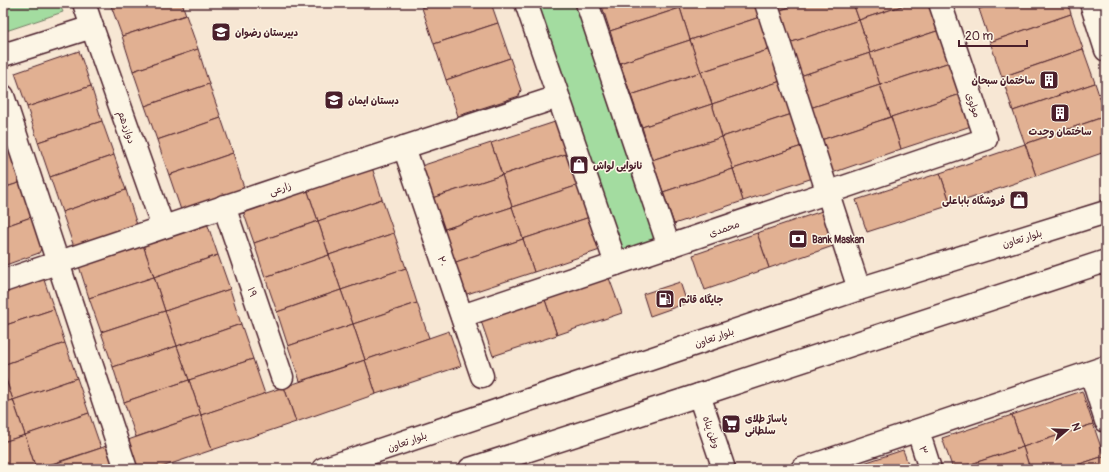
<svg xmlns="http://www.w3.org/2000/svg" width="1109" height="472" font-family="Pangolin,'Playpen Sans Arabic',sans-serif">
  <rect width="100%" height="100%" fill="#f7e7d4"/>
  <filter id="ink" filterUnits="userSpaceOnUse"><feTurbulence type="fractalNoise" baseFrequency=".025" numOctaves="2"/><feDisplacementMap in="SourceGraphic" scale="8" xChannelSelector="R" yChannelSelector="G"/><feConvolveMatrix kernelMatrix="1 2 1 2 8 2 1 2 1" color-interpolation-filters="sRGB"/></filter>
  <g filter="url(#ink)">
    <g fill="#a3dca0" stroke="#767e66">
      <path d="M3,3h56l4,9 -60,20z"/>
      <path d="M537,3h46l79,237 -45,15z"/>
    </g>
    <g fill="#e1b092" stroke="#4a1f2b">
      <path d="M110,3h72l4,12 -64,21z"/>
      <path d="M420,3h16l-14,5z"/>
      <path d="M436,3h55l7,20 -64,21 -12,-36z"/>
      <path d="M601,3h77l2,5 -70,23z"/>
      <path d="M678,3h16l-14,5z"/>
      <path d="M694,3h61l5,14 -70,23 -10,-32z"/>
      <path d="M776,3h26l-24,8z"/>
      <path d="M802,3h51l6,17 -70,23 -11,-32z"/>
      <path d="M853,3h58l-52,17z"/>
      <path d="M911,3h20l9,27 -70,23 -11,-33z"/>
      <path d="M977,3h19l-17,6z"/>
      <path d="M996,3h72l3,11 -81,28 -11,-33z"/>
      <path d="M680,8l10,32 -70,23 -10,-32z"/>
      <path d="M1071,14l12,35 -81,28 -12,-35z"/>
      <path d="M186,15l12,34 -65,22 -11,-35z"/>
      <path d="M760,17l11,32 -70,23 -11,-32z"/>
      <path d="M859,20l11,33 -70,23 -11,-33z"/>
      <path d="M498,23l12,35 -64,22 -12,-36z"/>
      <path d="M940,30l10,32 -70,23 -10,-32z"/>
      <path d="M690,40l11,32 -70,23 -11,-32z"/>
      <path d="M198,49l11,35 -64,22 -12,-35z"/>
      <path d="M771,49l10,32 -69,23 -11,-32z"/>
      <path d="M1083,49l12,34 -82,28 -11,-34z"/>
      <path d="M79,51l12,35 -64,21 -12,-34z"/>
      <path d="M870,53l10,32 -70,23 -10,-32z"/>
      <path d="M510,58l11,32 -2,6 -61,20 -12,-36z"/>
      <path d="M950,62l11,32 -70,23 -11,-32z"/>
      <path d="M701,72l11,32 -70,23 -11,-32z"/>
      <path d="M781,81l11,33 -70,23 -10,-33z"/>
      <path d="M1095,83l11,33 -81,28 -12,-33z"/>
      <path d="M209,84l12,34 -64,22 -12,-34z"/>
      <path d="M880,85l11,32 -70,23 -11,-32z"/>
      <path d="M91,86l11,35 -64,21 -11,-35z"/>
      <path d="M961,94l10,32 -70,23 -10,-32z"/>
      <path d="M712,104l10,33 -70,23 -10,-33z"/>
      <path d="M792,114l10,32 -69,23 -11,-32z"/>
      <path d="M1106,116v33l-4,4 -66,23 -11,-32z"/>
      <path d="M891,117l10,32 -69,24 -11,-33z"/>
      <path d="M221,118l12,35 -64,22 -12,-35z"/>
      <path d="M561,120l11,32 -70,23 -11,-32z"/>
      <path d="M102,121l12,34 -64,22 -12,-35z"/>
      <path d="M3,126l7,21 -7,3z"/>
      <path d="M722,137l11,32 -70,23 -11,-32z"/>
      <path d="M491,143l11,32 -70,23 -11,-32z"/>
      <path d="M1025,144l11,32 -85,29 -11,-32z"/>
      <path d="M802,146l11,32 -70,23 -10,-32z"/>
      <path d="M10,147l12,35 -19,6v-38z"/>
      <path d="M572,152l10,32 -70,23 -10,-32z"/>
      <path d="M233,153l11,35 -63,22 -12,-35z"/>
      <path d="M114,155l12,35 -64,22 -12,-35z"/>
      <path d="M371,164l11,35 -64,22 -12,-35z"/>
      <path d="M733,169l10,32 -69,23 -11,-32z"/>
      <path d="M940,173l11,32 -84,27 -11,-32z"/>
      <path d="M502,175l10,32 -70,23 -10,-32z"/>
      <path d="M22,182l12,34 -31,11v-39z"/>
      <path d="M582,184l11,32 -70,23 -11,-32z"/>
      <path d="M306,186l12,35 -64,22 -12,-35z"/>
      <path d="M126,190l11,35 -63,22 -12,-35z"/>
      <path d="M382,199l12,34 -65,22 -11,-34z"/>
      <path d="M512,207l11,32 -70,24 -11,-33z"/>
      <path d="M828,209l11,35 -70,24 -12,-35z"/>
      <path d="M34,216l9,29 -4,8 -36,13v-39z"/>
      <path d="M593,216l10,33 -69,23 -11,-33z"/>
      <path d="M206,220l12,35 -64,22 -12,-35z"/>
      <path d="M318,221l11,34 -64,22 -11,-34z"/>
      <path d="M394,233l12,35 -65,22 -12,-35z"/>
      <path d="M757,233l12,35 -64,22 -12,-35z"/>
      <path d="M523,239l11,33 -70,23 -11,-32z"/>
      <path d="M142,242l12,35 -65,21 -11,-35z"/>
      <path d="M218,255l12,34 -65,22 -11,-34z"/>
      <path d="M329,255l12,35 -64,22 -12,-35z"/>
      <path d="M406,268l11,35 -64,21 -12,-34z"/>
      <path d="M42,274l12,35 -51,17v-38z"/>
      <path d="M154,277l11,34 -64,21 -12,-34z"/>
      <path d="M609,278l13,35 -65,22 -12,-35z"/>
      <path d="M680,282l7,21 -37,13 -7,-22z"/>
      <path d="M230,289l11,35 -64,22 -12,-35z"/>
      <path d="M341,290l12,34 -65,22 -11,-34z"/>
      <path d="M545,300l12,35 -64,21 -12,-35z"/>
      <path d="M417,303l12,35 -64,22 -12,-36z"/>
      <path d="M54,309l11,34 -62,22v-39z"/>
      <path d="M165,311l12,35 -64,21 -12,-35z"/>
      <path d="M241,324l12,35 -64,21 -12,-34z"/>
      <path d="M353,324l12,36 -65,21 -12,-35z"/>
      <path d="M449,331l12,35 -85,28 -11,-34z"/>
      <path d="M65,343l12,35 -64,22 -10,-29v-6z"/>
      <path d="M177,346l12,34 -65,22 -11,-35z"/>
      <path d="M253,359l12,35 -64,21 -12,-35z"/>
      <path d="M365,360l11,34 -80,28 -12,-35z"/>
      <path d="M3,371l10,29 -10,3z"/>
      <path d="M77,378l12,35 -64,22 -12,-35z"/>
      <path d="M189,380l12,35 -65,22 -12,-35z"/>
      <path d="M284,387l12,35 -84,28 -11,-35z"/>
      <path d="M1082,391l11,33 -70,23 -11,-32z"/>
      <path d="M13,400l12,35 -22,7v-39z"/>
      <path d="M89,413l12,35 -65,21 -11,-34z"/>
      <path d="M201,415l11,35 -56,19h-18l-10,-29z"/>
      <path d="M1012,415l11,32 -67,22h-3l-11,-31z"/>
      <path d="M1093,424l11,32 -39,13h-35l-7,-22z"/>
      <path d="M25,435l11,34h-33v-27z"/>
      <path d="M106,446l8,23h-75l62,-21z"/>
      <path d="M1023,447l7,22h-74z"/>
      <path d="M903,450l7,19h-64z"/>
      <path d="M1104,456l2,8v5h-41z"/>
    </g>
    <g fill="none" stroke-linecap="round" stroke-linejoin="round">
      <g stroke="#4a1f2b" stroke-width="25">
        <g id="minor">
          <path d="M526,3l90,261"/>
          <path d="M587,3l82,244"/>
          <path d="M766,3l93,286"/>
          <path d="M92,27l71,200"/>
          <path d="M3,55l89,-28 -8,-24"/>
          <path d="M3,96l123,373"/>
          <path d="M404,147l78,229"/>
          <path d="M224,206l58,171"/>
          <path d="M3,281l325,-109 230,-75"/>
          <path d="M462,316l524,-177 -46,-136"/>
          <path d="M1091,373l15,48"/>
          <path d="M699,395l25,74"/>
          <path d="M918,431l12,38"/>
          <path d="M802,469l304,-102"/>
        </g>
      </g>
      <g stroke="#4a1f2b" stroke-width="25">
        <path id="tertiary" d="M1091,3l15,47"/>
      </g>
      <g stroke="#4a1f2b" stroke-width="25">
        <g id="secondary">
          <path d="M323,469l536,-180 247,-77"/>
          <path d="M470,469l229,-74 407,-134"/>
        </g>
      </g>
      <use href="#minor" stroke="#fcf5e5" stroke-width="22"/>
      <use href="#tertiary" stroke="#fcf5e5" stroke-width="22"/>
      <use href="#secondary" stroke="#fcf5e5" stroke-width="22"/>
    </g>
  </g>
  <defs>
    <g id="school-square" transform="scale(1)"><rect x="-9" y="-9" width="18" height="18" rx="4" fill="#4a1f2b" stroke="#fcf5e5"/><path d="M0-5L7-2L0 1L-7-2ZM-4 1L0 2.5L4 1V4Q0 6-4 4Z" fill="#fff"/></g>
    <g id="building-square" transform="scale(1)"><rect x="-9" y="-9" width="18" height="18" rx="4" fill="#4a1f2b" stroke="#fcf5e5"/><path d="M-4-6H4V6H1V3H-1V6H-4ZM-2.5-4.3h1.7v1.8h-1.7ZM.8-4.3h1.7v1.8H.8ZM-2.5-1h1.7V.8h-1.7ZM.8-1h1.7V.8H.8Z" fill="#fff"/></g>
    <g id="shop-square" transform="scale(1)"><rect x="-9" y="-9" width="18" height="18" rx="4" fill="#4a1f2b" stroke="#fcf5e5"/><path d="M-5-2.5h2.3a2.7 3.5 0 0 1 5.4 0H5L5.5 6h-11ZM-1.5-2.5h3a1.5 2.3 0 0 0-3 0Z" fill="#fff"/></g>
    <g id="bank-square" transform="scale(1)"><rect x="-9" y="-9" width="18" height="18" rx="4" fill="#4a1f2b" stroke="#fcf5e5"/><path d="M-6-4H6V4H-6ZM0-2.3a2.3 2.3 0 1 0 0 4.6a2.3 2.3 0 1 0 0-4.6Z" fill="#fff"/></g>
    <g id="fuel-square" transform="scale(1)"><rect x="-9" y="-9" width="18" height="18" rx="4" fill="#4a1f2b" stroke="#fcf5e5"/><path d="M-5.5-6h7V0h2V4h1.3V-2.5L3-4.5l.8-.8L6-3V5H2.5V1h-1V6h-7ZM-4.2-4.7v3.2H.2V-4.7Z" fill="#fff"/></g>
    <g id="supermarket-square" transform="scale(1)"><rect x="-9" y="-9" width="18" height="18" rx="4" fill="#4a1f2b" stroke="#fcf5e5"/><path d="M-6-5.5h2.5l.6 2H6L4.5 2H-2.5L-4.4-4H-6ZM-1.5 3.2a1.3 1.3 0 1 0 .1 0ZM3 3.2a1.3 1.3 0 1 0 .1 0Z" fill="#fff"/></g>
  </defs>
  <g fill-rule="evenodd">
    <use href="#school-square" x="221" y="32"/>
    <use href="#building-square" x="1049" y="80"/>
    <use href="#school-square" x="334" y="100"/>
    <use href="#building-square" x="1060" y="113"/>
    <use href="#shop-square" x="579" y="165"/>
    <use href="#shop-square" x="1019" y="200"/>
    <use href="#bank-square" x="798" y="239"/>
    <use href="#fuel-square" x="665" y="299"/>
    <use href="#supermarket-square" x="731" y="424"/>
  </g>
  <g text-anchor="middle" stroke-width="3" stroke-linejoin="round" paint-order="stroke">
    <g font-size="10" font-weight="bold" fill="#4a1f2b" stroke="#fcf5e5" text-anchor="start">
      <text x="235" y="36">دبیرستان رضوان</text>
      <text x="1035" y="84" text-anchor="end">ساختمان سبحان</text>
      <text x="348" y="104">دبستان ایمان</text>
      <text x="1060" y="135" text-anchor="middle">ساختمان وحدت</text>
      <text x="593" y="169">نانوایی لواش</text>
      <text x="1005" y="204" text-anchor="end">فروشگاه باباعلی</text>
      <text x="812" y="243">Bank Maskan</text>
      <text x="679" y="303">جایگاه قائم</text>
      <text x="745" y="422">پاساژ طلای<tspan x="745" dy="12">سلطانی</tspan></text>
    </g>
    <g font-size="10" fill="#4a1f2b" stroke="#fcf5e5">
      <text transform="translate(974 105) rotate(71)" y="4">مولوی</text>
      <text transform="translate(127 127) rotate(71)" y="4">دوازدهم</text>
      <text transform="translate(280 188) rotate(-18)" y="4">زارعی</text>
      <text transform="translate(724 228) rotate(-19)" y="4">محمدی</text>
      <text transform="translate(1022 238) rotate(-17)" y="4">بلوار تعاون</text>
      <text transform="translate(443 261) rotate(71)" y="4">۲۰</text>
      <text transform="translate(253 292) rotate(71)" y="4">۱۹</text>
      <text transform="translate(714 337) rotate(-19)" y="4">بلوار تعاون</text>
      <text transform="translate(712 432) rotate(71)" y="4">وطن پناه</text>
      <text transform="translate(407 441) rotate(-19)" y="4">بلوار تعاون</text>
      <text transform="translate(924 450) rotate(72)" y="4">۳</text>
    </g>
  </g>
  <rect width="1109" height="472" fill="none" stroke="#fcf5e5" stroke-width="16"/>
  <rect x="8" y="8" width="1093" height="456" fill="none" stroke="#4a1f2b" stroke-width="1.5" filter="url(#ink)"/>
  <g transform="translate(1067 430) rotate(71)" stroke="#fcf5e5" stroke-width="3" paint-order="stroke">
  <path d="M0-3L7 15L0 10L-7 15Z" fill="#4a1f2b"/>
  <text y="-6" font-size="11" font-weight="bold" text-anchor="middle" fill="#4a1f2b">N</text>
  </g>
  <path d="M959 40v6h68v-6" fill="none" stroke="#4a1f2b" stroke-width="2"/>
  <text x="965" y="40" font-size="12" fill="#4a1f2b" stroke="#fcf5e5" stroke-width="3" paint-order="stroke">20 m</text>
</svg>
